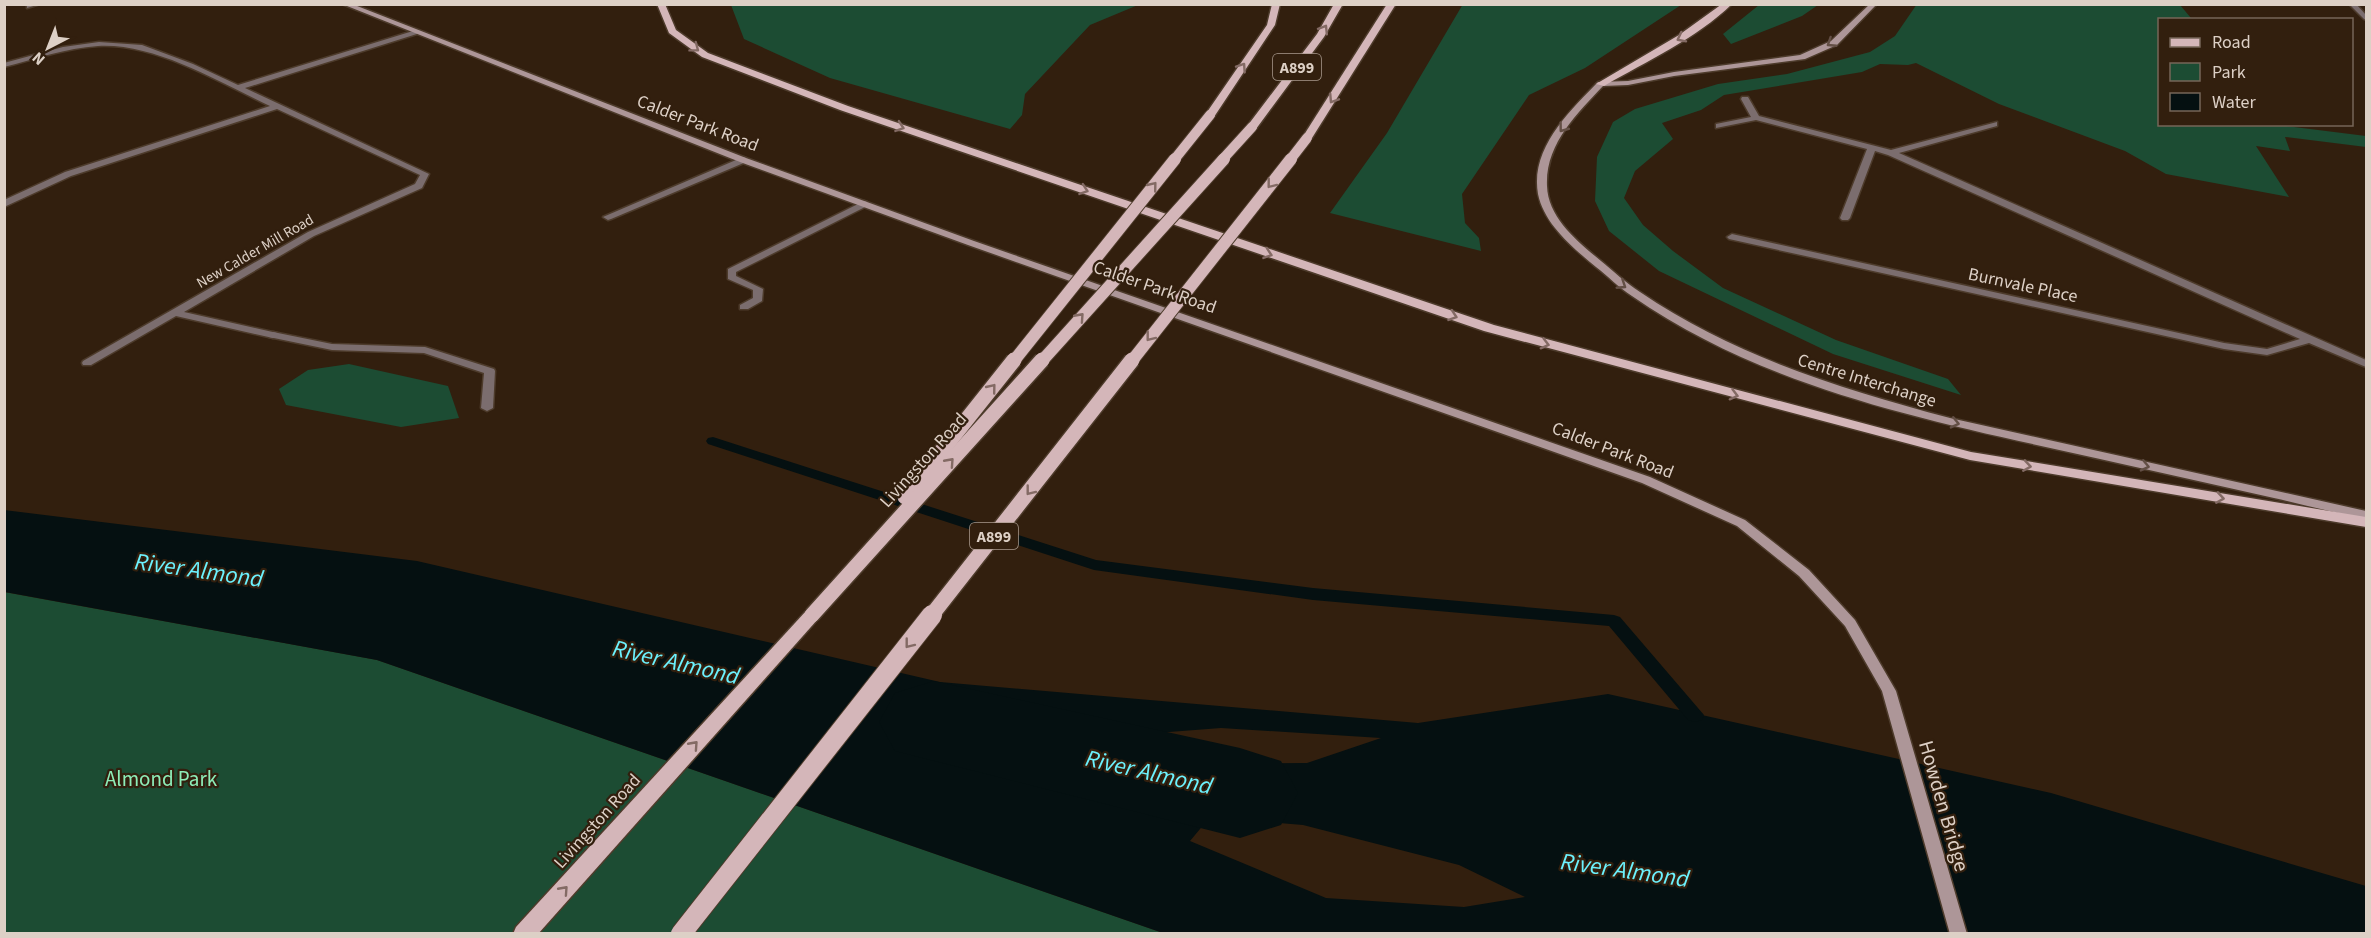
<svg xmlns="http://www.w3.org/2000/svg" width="2371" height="938" font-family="'Source Sans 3',sans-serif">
  <rect width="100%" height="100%" fill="#321f0e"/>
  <g fill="#1c4c33">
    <path d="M1463,4l218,1 -96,63 -56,27 -67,99 3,29 14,15 2,13 -151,-38 57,-80z"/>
    <path d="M1917,4l263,1 11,13 11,1 -42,1v104h111l95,12v11l-81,-10 5,14 -34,-5 33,51 -123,-23 -41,-23 -126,-47 -83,-41 -8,2 -28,-1 -18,8 -138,23 -23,15 -39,13 11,16 -38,32 -11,27 19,27 30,26 50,37 113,52 112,39 13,16 -128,-41 -174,-83 -50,-40 -14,-30 2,-44 16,-35 22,-13 83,-25 69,-10 83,-22 25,-16z"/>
    <path d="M731,5v-1l407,1 -48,20 -65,69 -3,21 -12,14 -180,-51 -86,-39z"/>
    <path d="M1759,5v-1l59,1 -16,11 -71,28 -8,-10z"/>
    <path d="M349,364l99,22 11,32 -58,9 -115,-22 -7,-16 29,-19z"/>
    <path d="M4,592l373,68 786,273h-1158z"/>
  </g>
  <path fill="#051011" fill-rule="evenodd" d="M4,510l413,51 523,121 478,41 190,-29 443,99 315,93v47h-1203l-786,-273 -372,-68zM1221,728l160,10 -74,25 -296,2 80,-27zM1210,817l93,8 156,40 66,32 -61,10 -138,-9 -136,-57z"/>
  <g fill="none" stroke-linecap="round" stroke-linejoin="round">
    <path fill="#051011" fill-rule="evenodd" d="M713,437l383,123 217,28 301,27 6,2 84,98 -2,5 -7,2 -7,-2 -79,-94 -296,-26 -219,-30 -386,-126 -2,-3 2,-3z"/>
    <path fill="#051011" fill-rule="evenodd" d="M934,681l306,67 41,13 17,32 -17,32 -41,13 -345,-87 -16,-29 16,-29z"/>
    <g stroke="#4d3b2b" stroke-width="3">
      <g id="lane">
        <path d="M29,4h11l-13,4v-2z"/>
        <path d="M743,157l3,1v4l-135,57 -3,1 -5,-3z"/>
        <path d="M864,201l3,1v4l-131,66v4l27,13 -1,12 -14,8h-8v-4l13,-7v-8l-25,-11v-10z"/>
        <path d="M273,332l59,12 93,3 69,22 1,2 -2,37 -6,3 -6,-3 3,-35 -60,-20 -92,-3 -63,-13 -1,-2 1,-2z"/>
      </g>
    </g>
    <g stroke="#4d3b2b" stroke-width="3">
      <g id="street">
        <path d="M2349,4h7l10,11v5l-2,-1z"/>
        <path d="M413,31l7,2 -175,55 184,86 -7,14 -108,48 -130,76 93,21 1,2 -1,2 -4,1 -97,-22 -85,49h-8l-1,-2 1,-2 225,-129 107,-48 5,-9 -143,-66 -206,67 -67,31v-7l61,-28 205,-66c-52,-24 -114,-63 -172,-60 -32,2 -63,13 -94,21v-4l59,-16 36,-5 43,3 51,19 45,21z"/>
        <path d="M1742,97h6l11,19 132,34 106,-28v4l-98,27 467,207v7l-57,-24 -42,12 -43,-6 -495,-110 -2,-2 5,-3 492,109 43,6 33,-10 -412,-184 -13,-4 -25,67 -2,2h-6l-2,-2 27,-69 -111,-29 -40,8v-4l35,-7 -10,-18z"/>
      </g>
    </g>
    <g stroke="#4d3b2b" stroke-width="3">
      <g id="secondary">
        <path d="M342,4h10l394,154 228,83 676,236 95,43 64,50 46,50 41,71 71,243h-17l-68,-243 -37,-65 -46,-50 -62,-50 -95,-43 -674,-238 -228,-83z"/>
        <path d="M1870,4h7l-40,41 -32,14 -131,17 -46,9 -25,1c-26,28 -58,58 -56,100 1,32 31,56 54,75 12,10 25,22 39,31 94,64 201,97 310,126l416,93v8c-30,-6 -61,-14 -92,-21 -58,-13 -116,-26 -174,-39 -160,-36 -330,-67 -468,-163 -13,-8 -24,-20 -36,-29 -23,-19 -52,-43 -58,-73 -8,-46 32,-83 60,-112l30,-1 46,-9 126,-17 31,-14z"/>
      </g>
    </g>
    <g stroke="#4d3b2b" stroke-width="3">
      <g id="primary">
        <path d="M657,4h8l11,26 32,23 140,53 646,219 477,127 395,65v10l-396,-67 -486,-129 -644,-221 -138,-53 -33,-24z"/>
        <path d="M1272,4h8l-5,21 -61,92h-8l-1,-2 62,-90z"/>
        <path d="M1334,4h9l-19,33 -68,92h-8v-4l69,-91z"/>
        <path d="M1387,4h9l-84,134 -9,2 -1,-2z"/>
        <path d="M1722,4h10c-36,35 -85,57 -128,82l-8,-2 83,-49z"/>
        <path d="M812,609l6,2 3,4 -3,4 -280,315h-25l3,-7 290,-316z"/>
      </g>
    </g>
    <use href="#lane" fill="#7b6d6e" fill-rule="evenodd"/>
    <use href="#street" fill="#7b6d6e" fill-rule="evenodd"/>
    <use href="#secondary" fill="#ad9698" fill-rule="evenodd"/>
    <use href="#primary" fill="#d4b6b9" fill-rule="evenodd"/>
    <g stroke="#4d3b2b" stroke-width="12" stroke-linecap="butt">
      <g id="primary-bridge-far3">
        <path d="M1174,160l36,-45"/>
        <path d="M1222,160l30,-33"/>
        <path d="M1290,160l17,-22"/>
      </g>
    </g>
    <g stroke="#4d3b2b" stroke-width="14" stroke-linecap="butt">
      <g id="primary-bridge-far2">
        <path d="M1013,362l162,-203"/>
        <path d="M1041,362l183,-203"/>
        <path d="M1131,362l160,-203"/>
      </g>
    </g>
    <g stroke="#4d3b2b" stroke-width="18" stroke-linecap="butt">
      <g id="primary-bridge-far1">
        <path d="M905,497l109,-137"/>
        <path d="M812,615l230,-255"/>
        <path d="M931,616l201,-256"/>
      </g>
    </g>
    <g stroke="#4d3b2b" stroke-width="22" stroke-linecap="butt">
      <path id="primary-bridge" d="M681,934l251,-319"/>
    </g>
    <use href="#primary-bridge-far3" stroke="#d4b6b9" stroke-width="10"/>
    <use href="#primary-bridge-far2" stroke="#d4b6b9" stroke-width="12"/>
    <use href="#primary-bridge-far1" stroke="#d4b6b9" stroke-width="15"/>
    <use href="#primary-bridge" stroke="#d4b6b9" stroke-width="20"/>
  </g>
  <defs><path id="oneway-chevron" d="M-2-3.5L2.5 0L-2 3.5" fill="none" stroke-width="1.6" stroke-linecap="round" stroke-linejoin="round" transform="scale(1.5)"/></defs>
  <g stroke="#836a64">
    <use href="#oneway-chevron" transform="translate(1324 29) rotate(-58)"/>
    <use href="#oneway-chevron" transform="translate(1681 38) rotate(153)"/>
    <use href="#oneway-chevron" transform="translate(695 48) rotate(37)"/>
    <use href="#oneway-chevron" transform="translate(1242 67) rotate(-56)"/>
    <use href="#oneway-chevron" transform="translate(1333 99) rotate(123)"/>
    <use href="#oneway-chevron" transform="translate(900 127) rotate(19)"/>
    <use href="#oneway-chevron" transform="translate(1271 184) rotate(128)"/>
    <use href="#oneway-chevron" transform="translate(1153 186) rotate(-51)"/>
    <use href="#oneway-chevron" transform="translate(1084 190) rotate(19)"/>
    <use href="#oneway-chevron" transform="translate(1268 254) rotate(19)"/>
    <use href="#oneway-chevron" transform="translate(1453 316) rotate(19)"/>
    <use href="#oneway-chevron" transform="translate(1080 317) rotate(-48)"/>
    <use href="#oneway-chevron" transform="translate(1150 337) rotate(128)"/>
    <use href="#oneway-chevron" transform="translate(1545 344) rotate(15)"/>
    <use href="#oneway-chevron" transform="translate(992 388) rotate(-51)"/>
    <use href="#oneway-chevron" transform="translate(1734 395) rotate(15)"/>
    <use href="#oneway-chevron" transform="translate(950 462) rotate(-48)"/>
    <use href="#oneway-chevron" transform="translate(2027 466) rotate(9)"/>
    <use href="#oneway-chevron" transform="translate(1030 491) rotate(128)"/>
    <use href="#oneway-chevron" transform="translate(2220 498) rotate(9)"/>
    <use href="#oneway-chevron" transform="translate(909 644) rotate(128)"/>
    <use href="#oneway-chevron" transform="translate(694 745) rotate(-48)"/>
    <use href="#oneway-chevron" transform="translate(564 890) rotate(-48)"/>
  </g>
  <g stroke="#634f45">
    <use href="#oneway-chevron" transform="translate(1831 43) rotate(147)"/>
    <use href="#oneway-chevron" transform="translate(1563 128) rotate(127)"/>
    <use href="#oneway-chevron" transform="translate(1622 285) rotate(33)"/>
    <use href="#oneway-chevron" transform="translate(1955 423) rotate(13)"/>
    <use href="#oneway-chevron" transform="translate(2145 466) rotate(13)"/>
  </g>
  <g text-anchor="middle" stroke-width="4.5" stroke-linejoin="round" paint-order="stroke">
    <g font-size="15" fill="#ddd0c6" stroke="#321f0e">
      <text transform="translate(255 251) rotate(-30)" y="5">New Calder Mill Road</text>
    </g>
    <g fill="#321f0e" stroke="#aa9b8f" stroke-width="1.5">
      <rect x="1273" y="54" width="48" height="26" rx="4.5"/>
      <rect x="970" y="523" width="48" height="26" rx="4.5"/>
    </g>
    <g font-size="16" font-weight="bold" fill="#ddd0c6">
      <text x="1297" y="73">A899</text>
      <text x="994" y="542">A899</text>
    </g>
    <g font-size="18" fill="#ddd0c6" stroke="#321f0e">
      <text transform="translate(698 123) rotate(21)" y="6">Calder Park Road</text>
      <text transform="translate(2023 285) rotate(12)" y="6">Burnvale Place</text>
      <text transform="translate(1155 287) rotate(19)" y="6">Calder Park Road</text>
      <text transform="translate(1867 380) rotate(17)" y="6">Centre Interchange</text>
      <text transform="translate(1613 450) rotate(21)" y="6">Calder Park Road</text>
      <text transform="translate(923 460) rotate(-48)" y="6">Livingston Road</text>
      <text transform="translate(597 821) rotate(-48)" y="6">Livingston Road</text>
    </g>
    <g font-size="21" fill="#8dedb8" stroke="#321f0e">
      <text x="161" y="786">Almond Park</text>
    </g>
    <g font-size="21" fill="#ddd0c6" stroke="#321f0e">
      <text transform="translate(1944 806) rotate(74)" y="7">Howden Bridge</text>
    </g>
    <g font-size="24" font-style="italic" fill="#6cf2fe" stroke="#321f0e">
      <text transform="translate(199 570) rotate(8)" y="8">River Almond</text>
      <text transform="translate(676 662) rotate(13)" y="8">River Almond</text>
      <text transform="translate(1149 772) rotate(13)" y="8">River Almond</text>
      <text transform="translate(1625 870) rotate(8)" y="8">River Almond</text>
    </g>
  </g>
  <rect width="2371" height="938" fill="none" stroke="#ddd0c6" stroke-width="12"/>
  <rect x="2158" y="18" width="195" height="108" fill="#321f0e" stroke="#766658" stroke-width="1.5"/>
  <rect x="2170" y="38" width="30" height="9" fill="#d4b6b9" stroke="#766658" stroke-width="1.5"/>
  <text x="2212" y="48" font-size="18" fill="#ddd0c6">Road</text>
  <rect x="2170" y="63" width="30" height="18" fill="#1c4c33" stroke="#766658" stroke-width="1.5"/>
  <text x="2212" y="78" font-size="18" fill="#ddd0c6">Park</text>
  <rect x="2170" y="93" width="30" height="18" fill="#051011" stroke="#766658" stroke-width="1.5"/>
  <text x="2212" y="108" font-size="18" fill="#ddd0c6">Water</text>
  <g transform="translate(48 48) rotate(222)" stroke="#321f0e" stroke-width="4.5" paint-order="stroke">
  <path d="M0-4.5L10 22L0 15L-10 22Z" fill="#ddd0c6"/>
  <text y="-9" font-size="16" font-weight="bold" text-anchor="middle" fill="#ddd0c6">N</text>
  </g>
</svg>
